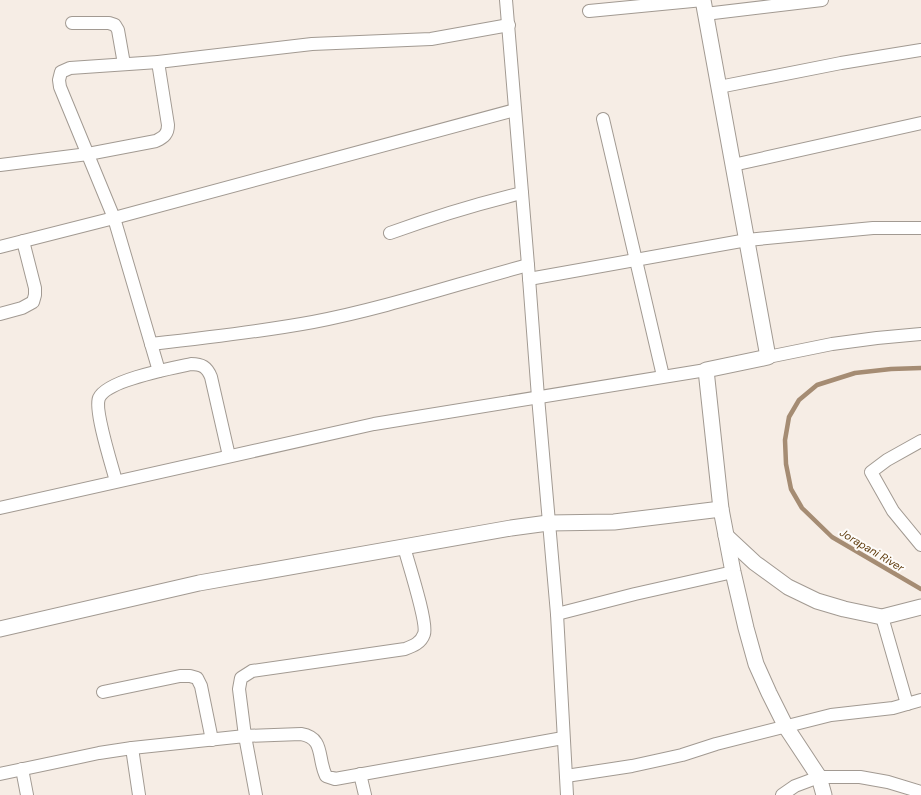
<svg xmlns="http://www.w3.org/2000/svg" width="921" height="795" font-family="'DM Sans',sans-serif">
  <rect width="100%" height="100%" fill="#f6ede5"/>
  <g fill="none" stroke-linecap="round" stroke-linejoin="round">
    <path stroke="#a58c73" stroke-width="4.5" d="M921,368l-30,1 -36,4 -38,12 -18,15 -10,17 -4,23 1,24 5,25 11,19 30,29 89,52"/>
    <g stroke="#a29a92" stroke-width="14">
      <g id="minor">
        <path d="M506,0l22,265 10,132 19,217 10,181"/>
        <path d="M589,11l114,-11"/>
        <path d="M705,14l117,-14"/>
        <path d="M72,23h37l6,2 3,5 6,34"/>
        <path d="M719,87l122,-24 80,-13"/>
        <path d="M603,119l60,257"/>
        <path d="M0,165l88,-11 68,-13c8,-4 12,-7 12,-16l-10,-63"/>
        <path d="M733,165l188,-42"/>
        <path d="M390,233c44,-16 86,-29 132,-40"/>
        <path d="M0,247l114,-29 401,-108"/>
        <path d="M529,279l218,-39 126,-12h48"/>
        <path d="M0,314l22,-6 11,-6 2,-7v-7l-12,-47"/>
        <path d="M151,344c54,-6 108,-12 162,-22 73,-14 144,-38 215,-57"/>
        <path d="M768,357l64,-13 45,-6 44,-4"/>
        <path d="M159,371l-45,-153 -54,-131 -1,-7 2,-8 9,-4 88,-6 154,-18 119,-5 78,-14"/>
        <path d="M921,441l-34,19 -16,12 22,39 28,34"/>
        <path d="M116,481c-4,-15 -22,-71 -17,-83 8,-18 73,-30 92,-34 11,0 16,3 20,13l18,79"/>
        <path d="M0,508l374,-84 332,-54"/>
        <path d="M404,547c4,15 24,76 20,87 -3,9 -11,12 -19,15l-153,22 -11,7 -2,11 6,47 56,-2c24,4 16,24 25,42l9,3 228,-41"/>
        <path d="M557,614l78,-20 98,-22"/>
        <path d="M882,617l25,87"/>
        <path d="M103,692l77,-16h10l7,2 4,8 11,54"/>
        <path d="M132,748l7,47"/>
        <path d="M22,769l5,26"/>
        <path d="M0,774l99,-21 33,-5 113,-12 11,59"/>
        <path d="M360,774l5,21"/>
        <path d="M566,776l66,-10 50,-11 34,-11 115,-29 62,-7 28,-8"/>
        <path d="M782,795l13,-9 24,-9h41l28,5 33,10"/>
      </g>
    </g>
    <g stroke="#a29a92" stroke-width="17">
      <g id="tertiary">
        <path d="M703,0l65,357 -62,13 15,139 12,63 13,56 10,36 13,29 17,34 33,50 5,18"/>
        <path d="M726,536l29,27 33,24 29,14 27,8 38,8 39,-10"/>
        <path d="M0,629l199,-46 312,-55 37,-5 66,-1 107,-13"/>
      </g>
    </g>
    <use href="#minor" stroke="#fff" stroke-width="12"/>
    <use href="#tertiary" stroke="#fff" stroke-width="15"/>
  </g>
  <g text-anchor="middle" stroke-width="4" stroke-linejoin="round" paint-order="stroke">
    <g font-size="11" font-style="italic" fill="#5c3809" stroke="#fefcfa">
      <text transform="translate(872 550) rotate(31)" y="4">Jorapani River</text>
    </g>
  </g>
</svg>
